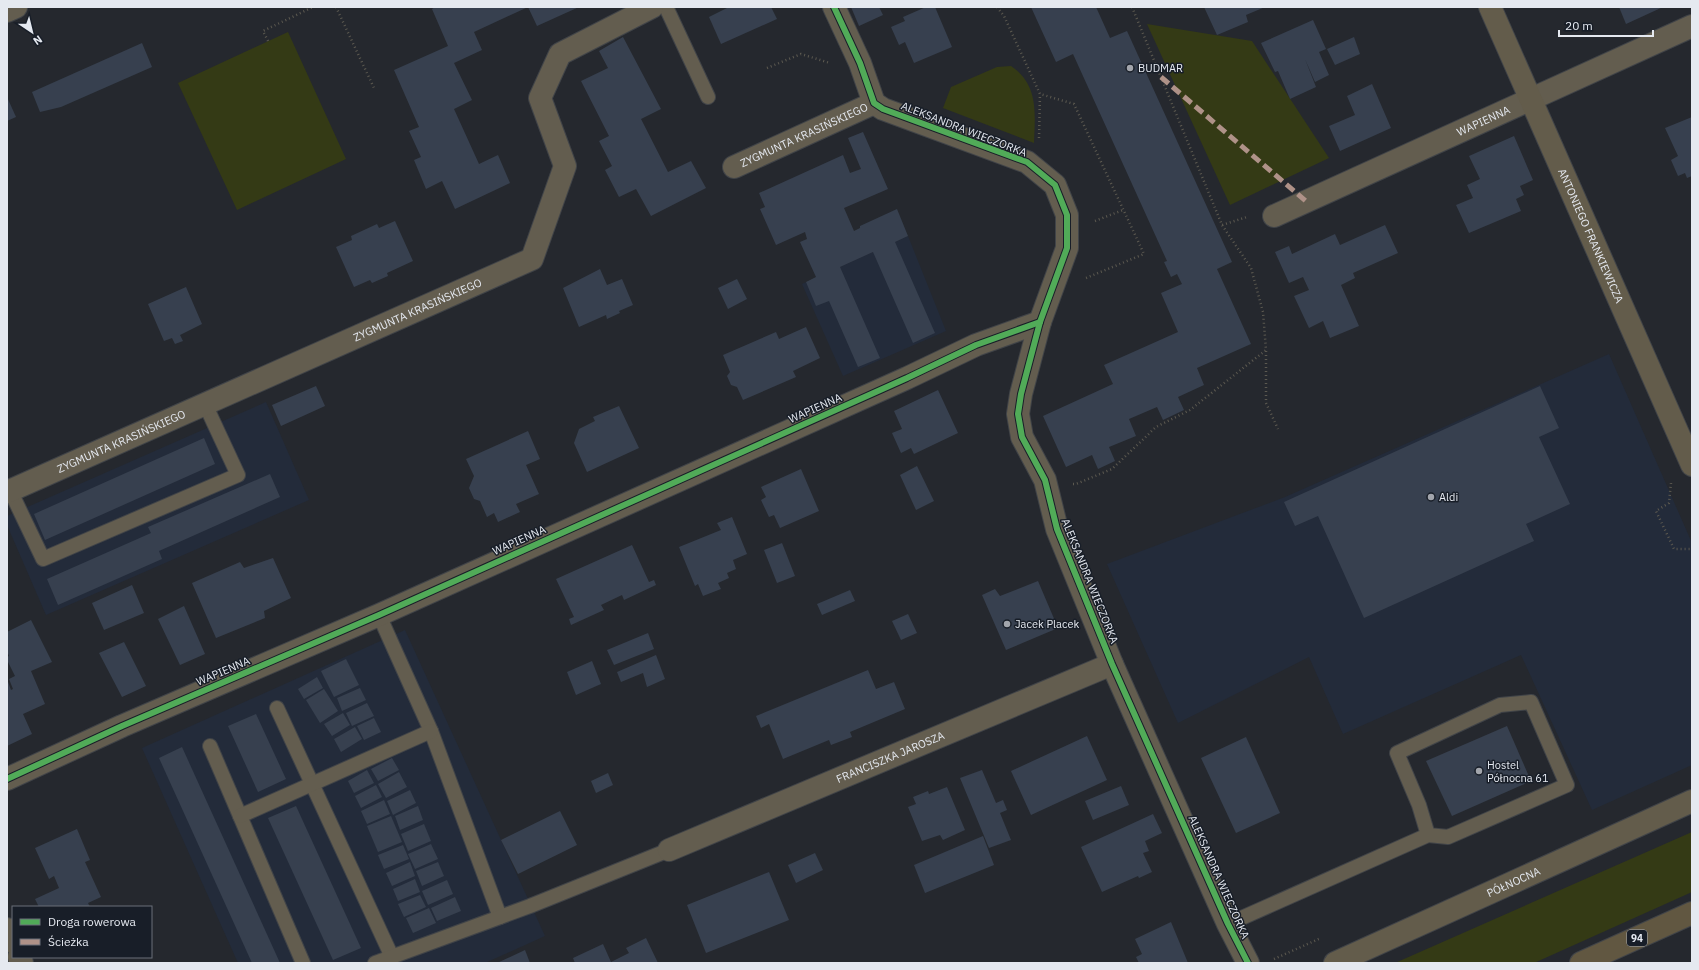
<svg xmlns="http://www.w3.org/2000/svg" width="1699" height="970" font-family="'IBM Plex Sans',sans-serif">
  <rect width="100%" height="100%" fill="#25282e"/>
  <g fill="#232b3a">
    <path d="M908,236l38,95 -103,45 -41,-92z"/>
    <path d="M1609,354l83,189v222l-100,45 -71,-155 -178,79 -34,-77 -131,66 -71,-159 178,-67z"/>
    <path d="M266,402l43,98 -263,115 -39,-90v-9z"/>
    <path d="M405,630l140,306 -60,27h-247l-96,-215z"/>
  </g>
  <g fill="#343a15">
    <path d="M1147,24l105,17 77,117 -99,47z"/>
    <path d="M288,32l58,127 -109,51 -59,-127z"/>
    <path d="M1011,66c28,19 24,47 23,77l-91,-35 8,-21 46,-20z"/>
    <path d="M1692,832v60l-158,71h-139z"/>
  </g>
  <g fill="#37404f">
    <path d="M435,7h144l-42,19 -9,-19 -54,25 8,18 -28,13 18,37 -18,9 25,55 19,-9 12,28 -55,26 -13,-28 -16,8 -12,-29 7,-3 -12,-26 10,-4 -25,-57 54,-24 -16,-37z"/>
    <path d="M729,7h42l6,12 -56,25 -12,-27z"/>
    <path d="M851,7h28l4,8 -24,11z"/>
    <path d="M926,7h9l17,40 -38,16 -9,-21 -6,3 -8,-18 14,-6 -2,-4z"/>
    <path d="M1031,7h65l14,31 17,-7 105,231 -15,7 34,75 -54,24 7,17 -26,12 6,13 -21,10 -6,-13 -28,12 7,17 -27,11 6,14 -17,8 -6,-14 -26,12 -23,-51 70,-32 -9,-19 74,-33 -17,-39 21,-9 -5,-10 -6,3 -7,-15 3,-1 -94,-207 -17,8z"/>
    <path d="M1204,7h61l-19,8 2,7 -31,13z"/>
    <path d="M1619,7h44l-37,17z"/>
    <path d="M1313,20l13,29 -7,3 10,23 -14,7 -10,-23 11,28 -26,12 -12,-28 -3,1 -14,-29z"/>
    <path d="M623,37l38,72 -20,10 27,53 23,-11 15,27 -55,28 -15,-27 -17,8 -14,-27 7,-4 -13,-25 10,-5 -28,-55 27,-13 -9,-17z"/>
    <path d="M1354,37l6,17 -25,11 -8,-16z"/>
    <path d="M142,43l10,24 -91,40 -21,5 -8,-20z"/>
    <path d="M1372,84l19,44 -51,23 -11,-25 26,-11 -8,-19z"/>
    <path d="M7,97l9,20 -9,4z"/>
    <path d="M1692,117v59l-5,2 -2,-5 -7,3 -7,-16 7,-4 -13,-28z"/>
    <path d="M863,132l25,57 -44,19 10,23 6,-3v-2l37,-17 11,27 -13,6 40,91 -22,10 -40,-91 -33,15 40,91 -22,9 -29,-66 -13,5 -10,-24 10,-5 -16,-35 7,-3 -2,-7 -29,13 -16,-36 5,-2 -6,-14 84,-38 7,18 11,-4 -13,-31z"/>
    <path d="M1514,136l19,44 -13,6 4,9 -8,4 5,12 -52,22 -13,-28 17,-7 -6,-13 13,-6 -11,-23z"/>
    <path d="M395,221l18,40 -26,12 1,3 -16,7 -2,-3 -16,7 -18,-40 16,-7 -1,-4 26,-12 2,4z"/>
    <path d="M1385,225l13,28 -45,20 2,5 -14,7 18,41 -29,12 -7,-17 -14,7 -15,-32 15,-6 -6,-13 -14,6 -14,-31 14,-6 3,8 43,-20 5,11z"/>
    <path d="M600,269l7,16 15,-6 11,26 -14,6 1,2 -13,6 -1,-4 -27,12 -16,-39z"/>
    <path d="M737,279l10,20 -19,10 -10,-21z"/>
    <path d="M186,287l16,37 -22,11 3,6 -8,3 -3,-6 -8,3 -16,-37z"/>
    <path d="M806,327l14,31 -27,13 3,6 -53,23 -6,-13 -6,-2 -4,-9 3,-4 -7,-17 53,-23 3,7z"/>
    <path d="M316,386l9,20 -44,20 -9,-21z"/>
    <path d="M1540,386l19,42 -20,9 31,67 -44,20 8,17 -170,77 -46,-102 -23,10 -11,-24z"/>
    <path d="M938,390l20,43 -44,21 -3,-6 -10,5 -9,-20 10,-4 -8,-18z"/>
    <path d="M619,406l20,42 -52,24 -13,-29 5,-14 16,-8 -2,-4z"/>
    <path d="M528,431l12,28 -14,6 13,29 -23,10 4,8 -22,10 -4,-9 -7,4 -7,-16 -6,-2 -5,-11 5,-12 -8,-17z"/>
    <path d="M204,438l11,26 -170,76 -11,-26z"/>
    <path d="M917,466l17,35 -18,9 -16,-35z"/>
    <path d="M801,469l18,42 -39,17 -6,-13 -5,2 -8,-17 5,-3 -5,-10z"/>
    <path d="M270,474l10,23 -121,54 3,8 -104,46 -11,-26 104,-46 -3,-6z"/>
    <path d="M732,517l15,37 -14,6 3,9 -9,4 2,5 -11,5 3,6 -18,7 -5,-12 -3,2 -16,-39 42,-17 -4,-7z"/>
    <path d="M782,543l13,33 -18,7 -13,-33z"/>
    <path d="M632,545l17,37 5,-2 2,5 -32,15 -2,-5 -21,10 3,5 -33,15 -2,-6 5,-2 -18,-38z"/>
    <path d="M273,558l18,40 -27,13 1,7 -49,20 -24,-55 48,-21 4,6z"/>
    <path d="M1038,581l20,47 -52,22 -24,-55 13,-6 5,7z"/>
    <path d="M132,585l12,28 -40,17 -12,-27z"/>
    <path d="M850,590l5,11 -33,14 -5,-11z"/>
    <path d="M184,606l21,48 -25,11 -22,-46z"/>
    <path d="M908,614l9,19 -16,7 -9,-19z"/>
    <path d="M31,620l21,42 -21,9 14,33 -22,10 9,20 -25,12v-67l4,11 2,-1 -4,-10 6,-3 -8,-16v-3l2,-1 -2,-5v-19z"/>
    <path d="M648,633l6,16 -40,16 -7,-15z"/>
    <path d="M124,642l22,44 -24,11 -23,-44z"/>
    <path d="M656,655l9,24 -18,8 -4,-14 -22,9 -4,-10z"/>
    <path d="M346,659l13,26 -25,12 -13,-26z"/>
    <path d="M592,661l9,23 -25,11 -9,-23z"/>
    <path d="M868,670l8,19 18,-7 11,27 -55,23 2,5 -21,8 -2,-5 -46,19 -14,-35 -8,4 -5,-12z"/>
    <path d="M317,677l6,11 -19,11 -6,-10z"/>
    <path d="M360,688l6,12 -24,11 -5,-13z"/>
    <path d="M324,689l14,22 -18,12 -14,-23z"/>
    <path d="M367,703l7,13 -22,10 -6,-13z"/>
    <path d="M343,713l7,12 -18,11 -8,-12z"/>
    <path d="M256,714l30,65 -28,13 -30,-66z"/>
    <path d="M374,718l7,14 -17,8 -7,-14z"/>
    <path d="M1507,726l24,55 -79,35 -26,-55z"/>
    <path d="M355,727l7,12 -21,13 -7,-13z"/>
    <path d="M1087,736l20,44 -76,35 -20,-44z"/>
    <path d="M1246,737l34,76 -44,20 -35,-75z"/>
    <path d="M182,747l98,216h-28l-93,-205z"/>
    <path d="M392,758l7,12 -21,11 -7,-12z"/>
    <path d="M367,770l7,13 -20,10 -6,-12z"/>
    <path d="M982,770l14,33 7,-3 4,10 -7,3 11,27 -22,8 -29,-70z"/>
    <path d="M399,772l8,15 -21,11 -8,-14z"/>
    <path d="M608,773l5,12 -17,8 -5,-12z"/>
    <path d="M376,785l6,12 -21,11 -6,-12z"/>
    <path d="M1121,786l8,19 -36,15 -8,-19z"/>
    <path d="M947,787l18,43 -22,10 -3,-5 -18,6 -14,-34 8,-3 -3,-7 15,-6 1,3z"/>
    <path d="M410,790l6,13 -23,12 -6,-14z"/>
    <path d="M384,800l6,14 -23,10 -6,-13z"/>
    <path d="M296,806l65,142 -28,12 -65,-142z"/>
    <path d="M418,806l5,14 -23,10 -5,-14z"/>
    <path d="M560,811l17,34 -59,29 -17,-34z"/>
    <path d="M1153,814l9,19 -17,8 4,10 -6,2 9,19 -13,6 -1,-2 -36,16 -21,-45z"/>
    <path d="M391,816l11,26 -24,10 -11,-26z"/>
    <path d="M424,824l7,17 -23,10 -7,-17z"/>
    <path d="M77,829l13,31 -5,2 16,35 -13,6 2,4h-51l-4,-8 24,-11 -5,-12 -5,3 -14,-31z"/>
    <path d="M983,836l11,29 -69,28 -11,-28z"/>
    <path d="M431,844l7,15 -23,10 -7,-15z"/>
    <path d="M403,845l6,14 -25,10 -6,-14z"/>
    <path d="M815,853l8,17 -27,13 -8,-18z"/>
    <path d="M410,862l5,14 -23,10 -6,-13z"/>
    <path d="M438,862l6,14 -22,10 -6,-15z"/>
    <path d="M769,872l20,48 -83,33 -19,-48z"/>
    <path d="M415,879l5,13 -22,9 -5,-12z"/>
    <path d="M447,880l6,14 -25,11 -6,-14z"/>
    <path d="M420,895l6,12 -22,10 -6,-13z"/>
    <path d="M455,897l6,14 -24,10 -6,-13z"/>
    <path d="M429,908l7,15 -23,10 -7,-15z"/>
    <path d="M1171,922l17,41h-49l-3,-6 6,-3 -7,-15z"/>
    <path d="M646,938l12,25h-83l-2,-5 30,-14 8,18 18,-9 -3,-5z"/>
    <path d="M525,950l5,13h-33z"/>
  </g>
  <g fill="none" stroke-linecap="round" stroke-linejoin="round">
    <g stroke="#414448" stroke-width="16">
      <g id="lane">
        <path d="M666,7l42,90"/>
        <path d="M10,490l33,69 195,-84 -33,-71"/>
        <path d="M379,615l52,116 69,186"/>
        <path d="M277,708l115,249"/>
        <path d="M210,746l93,217"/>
        <path d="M240,816l191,-85"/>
        <path d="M1228,924l200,-89 -9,-30 -22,-52 103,-48 31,-3 36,83 -119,52 -20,-2"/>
        <path d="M375,963l155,-57 139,-56"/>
      </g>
    </g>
    <g stroke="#414448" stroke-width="24">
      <g id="street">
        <path d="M834,7l26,56 14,40 9,6 144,53 28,23 12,30v33l-27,74 -19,72 -3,20 4,23 23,43 12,49 55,135 116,260 20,39"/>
        <path d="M7,11l9,-4"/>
        <path id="s1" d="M734,167l140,-64"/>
        <path id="s2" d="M1274,216l418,-190"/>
        <path id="s3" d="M7,492l525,-233 33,-93 -25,-68 20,-44 92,-47"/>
        <path d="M7,779l115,-53 257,-111 528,-237 69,-33 64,-23"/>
        <path id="s4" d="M669,850l443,-186"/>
        <path d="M7,929l6,13"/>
        <path d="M19,957l3,6"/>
      </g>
    </g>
    <g stroke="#414448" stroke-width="24">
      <g id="secondary">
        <path id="s5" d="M1490,7l202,458"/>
        <path id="s6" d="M1335,963l357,-162"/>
      </g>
    </g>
    <g stroke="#414448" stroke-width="24">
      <path id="primary" d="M1581,963l111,-50"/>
    </g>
    <g stroke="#5c5950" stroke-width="2.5" stroke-dasharray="1 3" stroke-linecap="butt">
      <path d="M336,7l38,81"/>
      <path d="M997,7l7,9 36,78 34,10 70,150 -58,24"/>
      <path d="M1132,7l90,218 25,-8"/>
      <path d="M268,41l-5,-10 50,-24"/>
      <path d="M767,68l34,-14 29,9"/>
      <path d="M1039,138l1,-44"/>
      <path d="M1095,221l28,-11"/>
      <path d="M1266,351v52l12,26"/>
      <path d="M1671,483l-2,20 -13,8 18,38h18"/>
      <path d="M1073,484h3l36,-15 44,-42 34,-17 76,-60 -3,-38 -12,-44 -29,-43"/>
      <path d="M1274,959l47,-21"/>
    </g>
    <use href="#lane" stroke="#635d4f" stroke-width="14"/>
    <use href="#street" stroke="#635d4f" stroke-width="22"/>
    <use href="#secondary" stroke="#635c4b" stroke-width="22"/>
    <use href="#primary" stroke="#615741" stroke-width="22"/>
    <path stroke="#af9288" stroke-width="5" stroke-dasharray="10 5" stroke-linecap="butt" d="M1161,77l146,125"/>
    <g stroke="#181e28" stroke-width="8">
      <g id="cycleway">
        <path d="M834,7l26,56 14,40 9,6 144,53 28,23 12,30v33l-27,74 -19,72 -3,20 4,23 23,43 12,49 55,135 116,260 20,39"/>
        <path d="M7,779l115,-53 257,-111 528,-237 69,-33 64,-23"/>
      </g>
    </g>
    <use href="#cycleway" stroke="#51ab58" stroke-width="6"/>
  </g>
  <g fill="#a2a5ac" stroke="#181e28" stroke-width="1.5">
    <circle cx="1130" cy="68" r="4"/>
    <circle cx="1431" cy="497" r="4"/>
    <circle cx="1007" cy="624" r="4"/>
    <circle cx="1479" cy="771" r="4"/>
  </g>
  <g text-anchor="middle" stroke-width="3" stroke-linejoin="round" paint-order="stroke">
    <rect fill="#181e28" stroke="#a8acb4" stroke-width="1" x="1627" y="930" width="20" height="16" rx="3"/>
    <g font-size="10" font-weight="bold" fill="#e5e9f0">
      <text x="1637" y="942">94</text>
    </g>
    <g font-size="11" fill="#e5e9f0" stroke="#181e28" text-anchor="start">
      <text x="1138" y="72">BUDMAR</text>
      <text x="1439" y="501">Aldi</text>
      <text x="1015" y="628">Jacek Placek</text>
      <text x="1487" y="769">Hostel<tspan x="1487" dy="13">Północna 61</tspan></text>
    </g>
    <g font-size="11" fill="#e5e9f0" stroke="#181e28">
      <text dy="4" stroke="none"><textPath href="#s2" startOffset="230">WAPIENNA</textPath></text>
      <text transform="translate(964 129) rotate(21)" y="4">ALEKSANDRA WIECZORKA</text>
      <text dy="4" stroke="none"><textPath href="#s1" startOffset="77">ZYGMUNTA KRASIŃSKIEGO</textPath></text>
      <text dy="4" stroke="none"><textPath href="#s5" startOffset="250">ANTONIEGO FRANKIEWICZA</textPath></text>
      <text dy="4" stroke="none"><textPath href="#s3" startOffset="449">ZYGMUNTA KRASIŃSKIEGO</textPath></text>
      <text transform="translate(815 408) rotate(-24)" y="4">WAPIENNA</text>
      <text dy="4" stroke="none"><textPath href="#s3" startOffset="125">ZYGMUNTA KRASIŃSKIEGO</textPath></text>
      <text transform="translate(519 540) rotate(-24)" y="4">WAPIENNA</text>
      <text transform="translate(1090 581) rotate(68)" y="4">ALEKSANDRA WIECZORKA</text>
      <text transform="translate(223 671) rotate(-23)" y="4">WAPIENNA</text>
      <text dy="4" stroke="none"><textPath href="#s4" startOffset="240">FRANCISZKA JAROSZA</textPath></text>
      <text transform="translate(1219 877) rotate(66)" y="4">ALEKSANDRA WIECZORKA</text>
      <text dy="4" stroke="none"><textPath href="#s6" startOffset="196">PÓŁNOCNA</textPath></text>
    </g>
  </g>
  <rect width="1699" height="970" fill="none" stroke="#e5e9f0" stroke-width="16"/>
  <rect x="12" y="906" width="140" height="52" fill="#181e28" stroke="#6a6f78"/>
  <rect x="20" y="919" width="20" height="6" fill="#51ab58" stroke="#6a6f78"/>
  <text x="48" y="926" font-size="12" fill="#e5e9f0">Droga rowerowa</text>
  <rect x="20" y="939" width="20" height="6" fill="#af9288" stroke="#6a6f78"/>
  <text x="48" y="946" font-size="12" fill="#e5e9f0">Ścieżka</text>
  <g transform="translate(32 32) rotate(145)" stroke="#181e28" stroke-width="3" paint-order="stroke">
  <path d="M0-3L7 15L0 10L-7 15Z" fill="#e5e9f0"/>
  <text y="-6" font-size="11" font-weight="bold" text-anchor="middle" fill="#e5e9f0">N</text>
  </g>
  <path d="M1559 30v6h94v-6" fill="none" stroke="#e5e9f0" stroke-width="2"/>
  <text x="1565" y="30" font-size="12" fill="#e5e9f0" stroke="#181e28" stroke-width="3" paint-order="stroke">20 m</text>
</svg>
